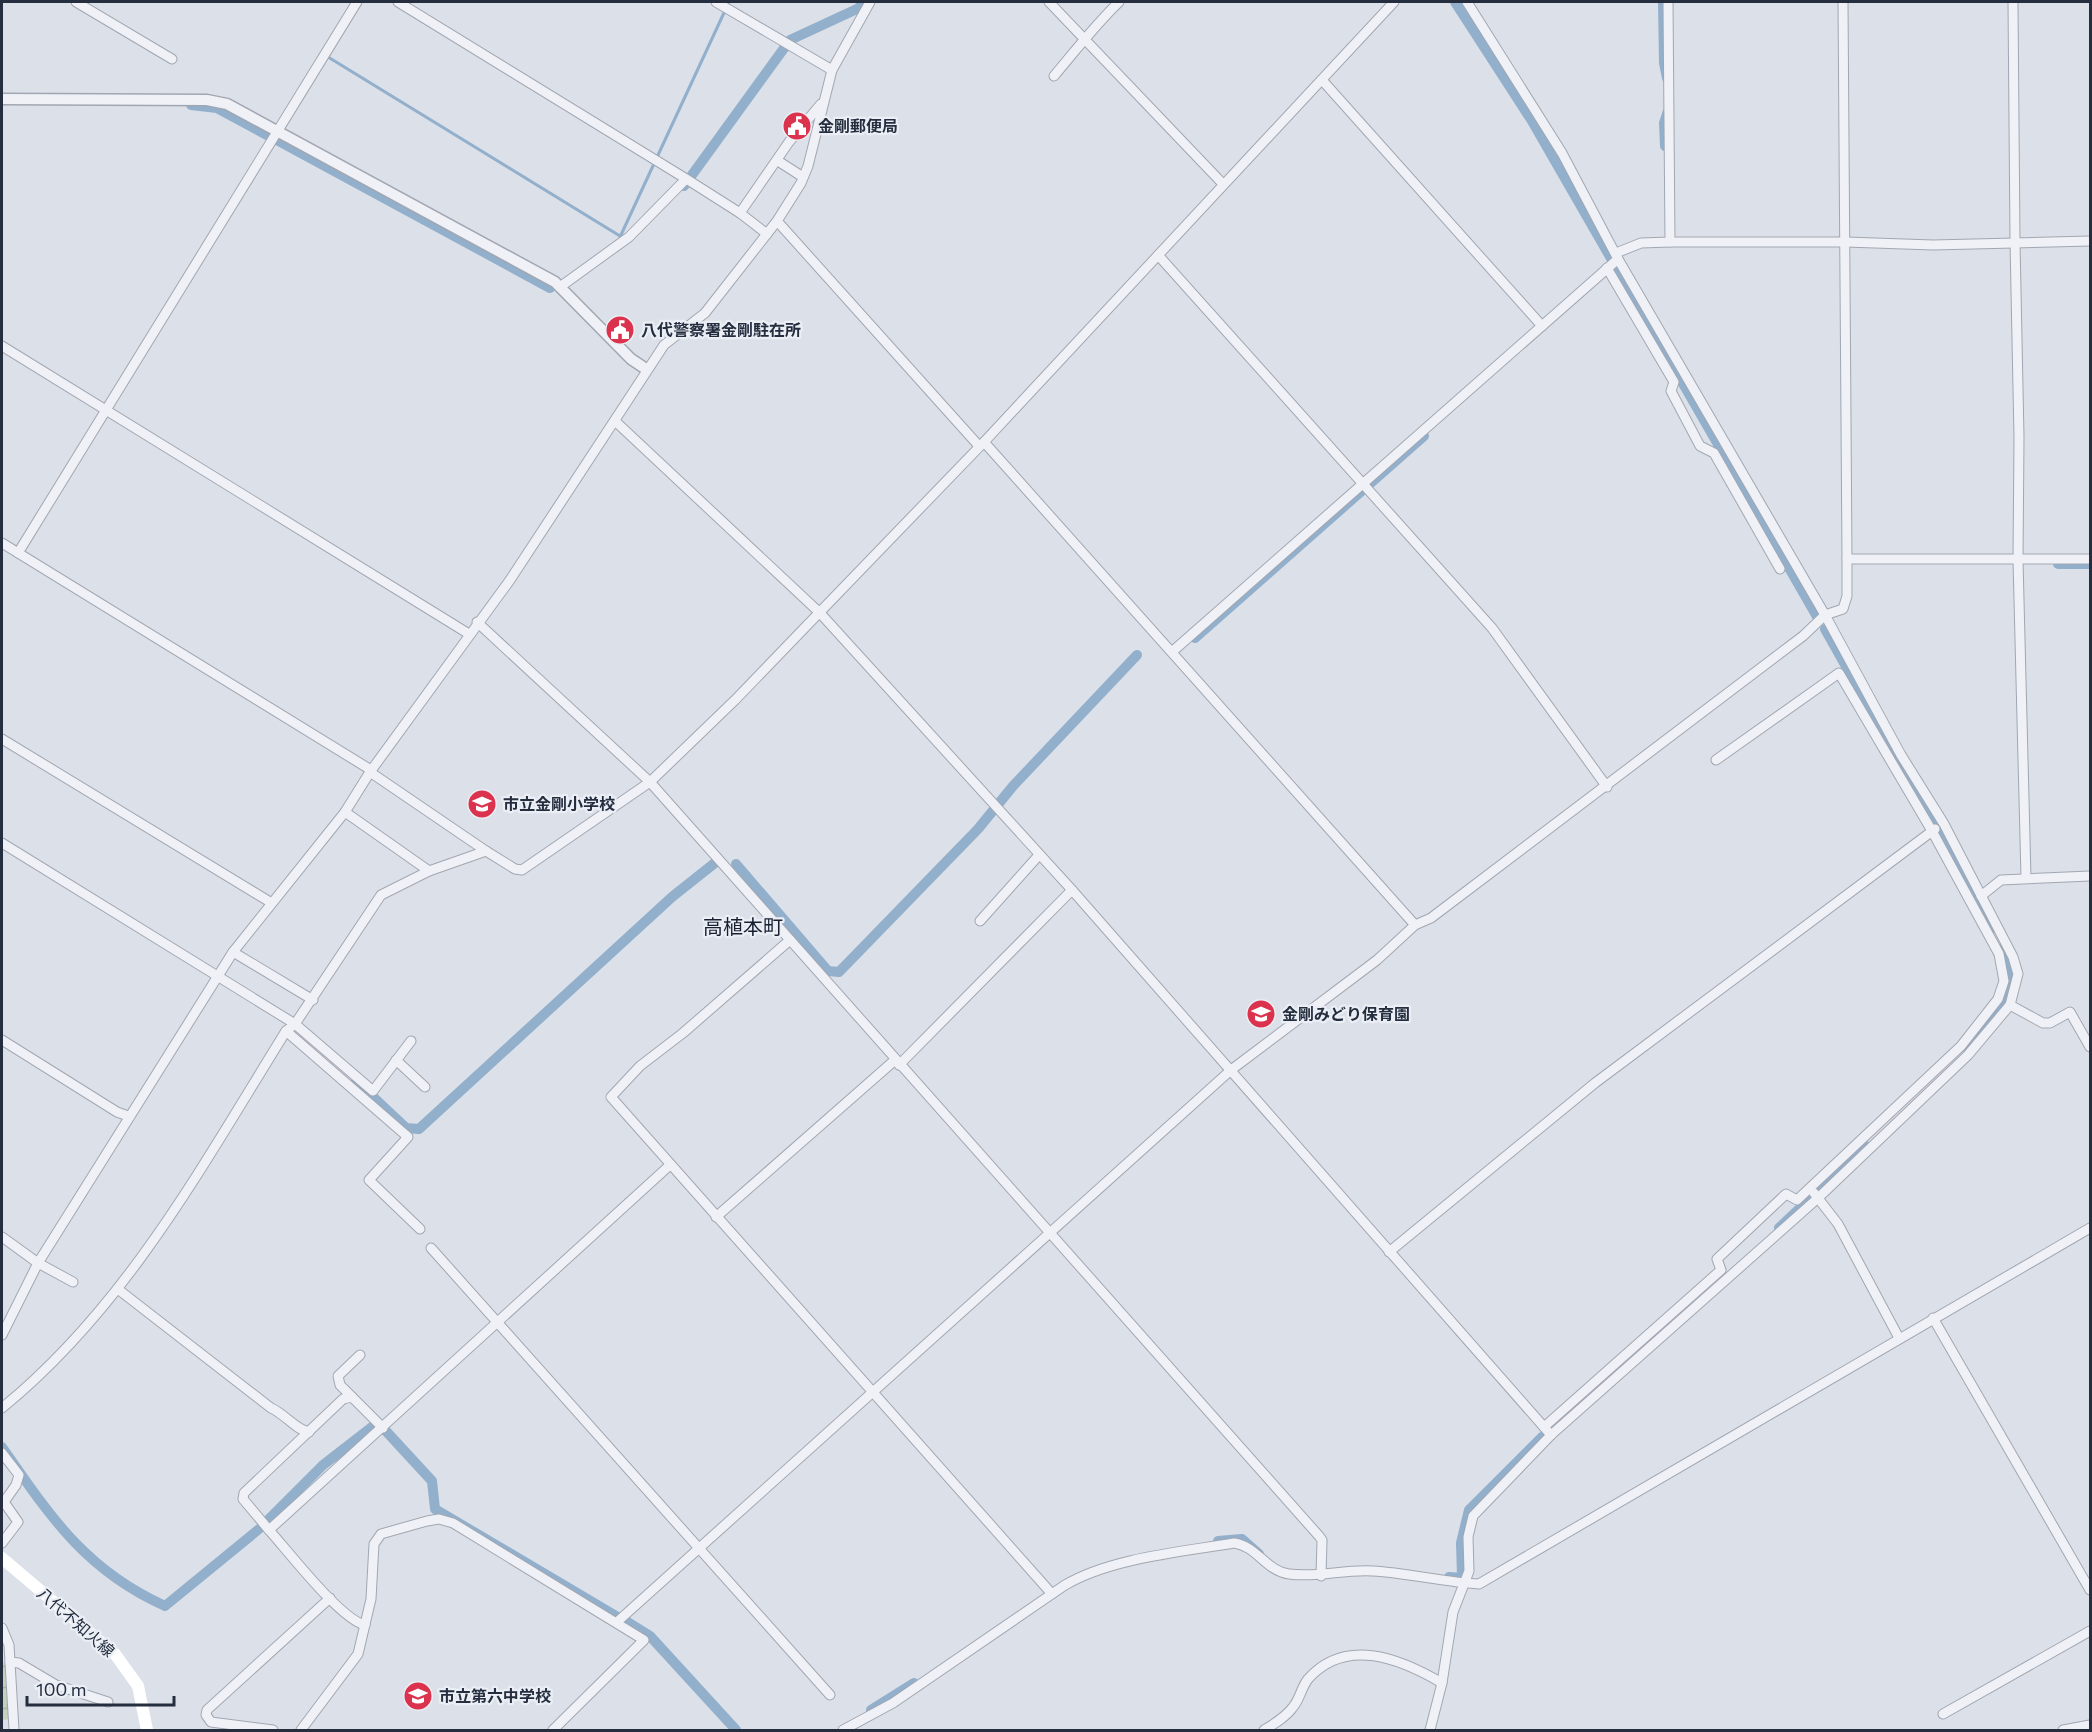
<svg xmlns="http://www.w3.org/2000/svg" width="2092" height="1732" font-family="Commissioner,'Noto Sans JP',sans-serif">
  <defs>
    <pattern id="wetland-marsh" width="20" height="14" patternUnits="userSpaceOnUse" patternTransform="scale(1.5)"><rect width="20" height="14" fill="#c2d2bc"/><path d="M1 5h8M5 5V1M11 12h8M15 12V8" fill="none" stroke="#a7b5a3"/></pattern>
  </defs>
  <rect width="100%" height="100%" fill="#dce0e8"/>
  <path fill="url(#wetland-marsh)" d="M2,1661l4,5 4,53 -8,1z"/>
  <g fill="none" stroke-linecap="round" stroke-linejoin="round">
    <g stroke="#92afcc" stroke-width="3">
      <path d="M328,57l292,179"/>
      <path d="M620,237l109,-235"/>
    </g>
    <g stroke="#92afcc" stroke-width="10">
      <path d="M1455,2l77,119 287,499"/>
      <path d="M1663,2l1,61 3,15"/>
      <path d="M191,105l26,3 50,27"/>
      <path d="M277,140l273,148"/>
      <path d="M1665,146l-1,-23 4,-12"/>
      <path d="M684,186l106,-146 69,-32 3,-6"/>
      <path d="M2058,564h32"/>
      <path d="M1825,629l168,299"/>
      <path d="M1195,638l229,-202"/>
      <path d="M736,864l92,107 11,1 139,-143 35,-43 124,-131"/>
      <path d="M1968,1049c23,-30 58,-63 36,-102"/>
      <path d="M356,1081l50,47 13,1 253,-232 44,-35"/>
      <path d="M1779,1228l87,-82"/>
      <path d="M385,1430l47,51 3,28 181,107"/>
      <path d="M1549,1430l119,-105"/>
      <path d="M2,1447c48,69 83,123 163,159l94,-77"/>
      <path d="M268,1520l55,-55 49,-38"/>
      <path d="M1218,1541l24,-2 17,15"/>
      <path d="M1449,1577l12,1 1,-2 -1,-33 8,-33 73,-73"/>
      <path d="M626,1621l24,15 86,94"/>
      <path d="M871,1710l43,-27"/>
    </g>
    <g stroke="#a1a7b2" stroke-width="11">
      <g id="minor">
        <path d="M76,2l96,57"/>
        <path d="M398,2l290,178 52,33 27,21"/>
        <path d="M716,2l116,68"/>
        <path d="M1049,2l174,182"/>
        <path d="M1668,2l2,240"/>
        <path d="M1843,2l4,557"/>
        <path d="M2013,2l2,240 4,195 -1,123 8,318"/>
        <path d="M1054,76c22,-26 41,-51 65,-74"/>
        <path d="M1322,80l220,246"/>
        <path d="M778,161l25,16"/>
        <path d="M740,213l49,-71 32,-38"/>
        <path d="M777,221l202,225"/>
        <path d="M1616,253l25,-10 29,-1h176l87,3 157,-4"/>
        <path d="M1158,255l334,373 115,159"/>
        <path d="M1607,268l67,114 -3,9 29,55 14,7 66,116"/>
        <path d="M560,287l69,-50 57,-58"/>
        <path d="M2,346l467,288"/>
        <path d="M615,421l205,192 252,277 479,545"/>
        <path d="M984,442l431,483"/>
        <path d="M2,543l369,227"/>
        <path d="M18,553l339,-551"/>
        <path d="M477,622l173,160 669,754 3,4 -1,36"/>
        <path d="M1173,651l445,-392"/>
        <path d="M2,739l268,163"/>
        <path d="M370,772l116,79"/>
        <path d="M345,812l84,59"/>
        <path d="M2,843l293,181 86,-129 48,-24 57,-20 29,18 7,1 128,-88 85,-82 249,-258 410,-440"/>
        <path d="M1981,896l20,-16 89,-4"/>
        <path d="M980,921l59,-66"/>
        <path d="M790,940l-107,93 -43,33 -29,31 441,497"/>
        <path d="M233,952l80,48"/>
        <path d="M2010,1005l33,18h7l20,-11 20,35"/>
        <path d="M286,1031l122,106 -39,43 51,49"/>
        <path d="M2,1040l115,72 11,4"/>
        <path d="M396,1060l29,27"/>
        <path d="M899,1065l173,-175"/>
        <path d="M1814,1193l24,31 61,114"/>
        <path d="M716,1217l179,-157"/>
        <path d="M2,1237l36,26 35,19"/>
        <path d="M431,1248l399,447"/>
        <path d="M1389,1252l206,-169 340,-254"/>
        <path d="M119,1290l152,118c14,6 25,22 38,24"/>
        <path d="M1933,1318l157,272"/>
        <path d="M2,1335l36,-72 195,-311 112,-140 25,-40 140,-192 154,-235 41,-32 72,-92 24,-38 7,-17 24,-96 38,-68"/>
        <path d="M352,1397l-12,-12 -2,-9 22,-21"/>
        <path d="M2,1408c124,-101 200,-242 284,-377l9,-7 78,67 38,-50"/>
        <path d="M1544,1427l177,-157 -4,-11 69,-65 11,6 164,-154 37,-47 6,-18 -5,-27 -67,-123 -93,-158 -123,87"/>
        <path d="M2,1453l17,22 -3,10 -12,17 14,20 -16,21"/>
        <path d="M269,1530l-26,-31 1,-6 99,-94 9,-2 31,31"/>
        <path d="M617,1622l614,-552 146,-110 38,-35 16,-7 372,-282 22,-21 18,-6 4,-13v-37h243"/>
        <path d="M365,1625c-24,-5 -77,-74 -96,-95l401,-365"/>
        <path d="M2,1628l7,17 5,85"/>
        <path d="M10,1662l9,1 37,22 52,17"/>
        <path d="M1943,1714l147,-83"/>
        <path d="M273,1730l-62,-8 -5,-7 1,-5 123,-112"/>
        <path d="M301,1730l57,-76 13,-55 3,-55 7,-10 46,-13 12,-2 14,4 191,117 -91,90"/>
        <path d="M843,1730l50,-27 172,-118c46,-27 116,-33 169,-42 23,3 32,28 55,31 29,4 55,-5 84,-3 35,2 70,11 106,13l611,-356"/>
        <path d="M1264,1730c10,-6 22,-13 29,-23 7,-8 8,-19 15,-28 38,-43 93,-20 134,4"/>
        <path d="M1430,1730l12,-47 11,-71 16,-41 -1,-34 5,-21 78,-81 267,-237 150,-143 42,-50 8,-31 -5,-17 -69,-133 -43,-69 -76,-140 -207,-356 -56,-106 -95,-151"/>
        <path d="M2063,1730l27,-5"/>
      </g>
    </g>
    <g stroke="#a1a7b2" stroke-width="13">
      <path id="tertiary" d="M2,99l205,1 20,4 328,178 76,77 15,10"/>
    </g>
    <use href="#minor" stroke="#eff1f6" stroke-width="9"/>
    <use href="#tertiary" stroke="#eff1f6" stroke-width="10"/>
    <path stroke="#fff" stroke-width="12" d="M2,1558l113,96 23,32 9,44"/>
  </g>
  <defs>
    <g id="civic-disc" transform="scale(1.5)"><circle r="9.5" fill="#db324d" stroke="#ebeff5"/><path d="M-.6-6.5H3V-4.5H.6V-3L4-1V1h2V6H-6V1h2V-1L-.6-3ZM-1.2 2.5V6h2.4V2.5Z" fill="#fff"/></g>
    <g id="school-disc" transform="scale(1.5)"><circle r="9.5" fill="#db324d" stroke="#ebeff5"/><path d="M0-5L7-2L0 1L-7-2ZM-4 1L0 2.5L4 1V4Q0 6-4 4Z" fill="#fff"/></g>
  </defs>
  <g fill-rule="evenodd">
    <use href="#civic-disc" x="797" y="126"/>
    <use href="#civic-disc" x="620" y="330"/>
    <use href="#school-disc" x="482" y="804"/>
    <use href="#school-disc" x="1261" y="1014"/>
    <use href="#school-disc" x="418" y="1696"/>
  </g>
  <g text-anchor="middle" stroke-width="4.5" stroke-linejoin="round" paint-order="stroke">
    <g font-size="16" font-weight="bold" fill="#242e3f" stroke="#ebeff5" text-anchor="start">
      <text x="818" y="132">金剛郵便局</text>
      <text x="641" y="336">八代警察署金剛駐在所</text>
      <text x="503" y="810">市立金剛小学校</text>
      <text x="1282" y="1020">金剛みどり保育園</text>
      <text x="439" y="1702">市立第六中学校</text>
    </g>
    <g font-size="16" fill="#242e3f" stroke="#ebeff5">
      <text transform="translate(76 1622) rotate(41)" y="6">八代不知火線</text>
    </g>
    <g font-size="20" fill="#171f30" stroke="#ebeff5">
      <text x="743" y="934">高植本町</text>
    </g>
  </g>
  <rect width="2092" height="1732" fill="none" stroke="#242e3f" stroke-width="6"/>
  <path d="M27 1696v9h147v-9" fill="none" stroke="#242e3f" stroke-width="3"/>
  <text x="36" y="1696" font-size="18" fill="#242e3f" stroke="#ebeff5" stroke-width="4.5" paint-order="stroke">100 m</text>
</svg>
